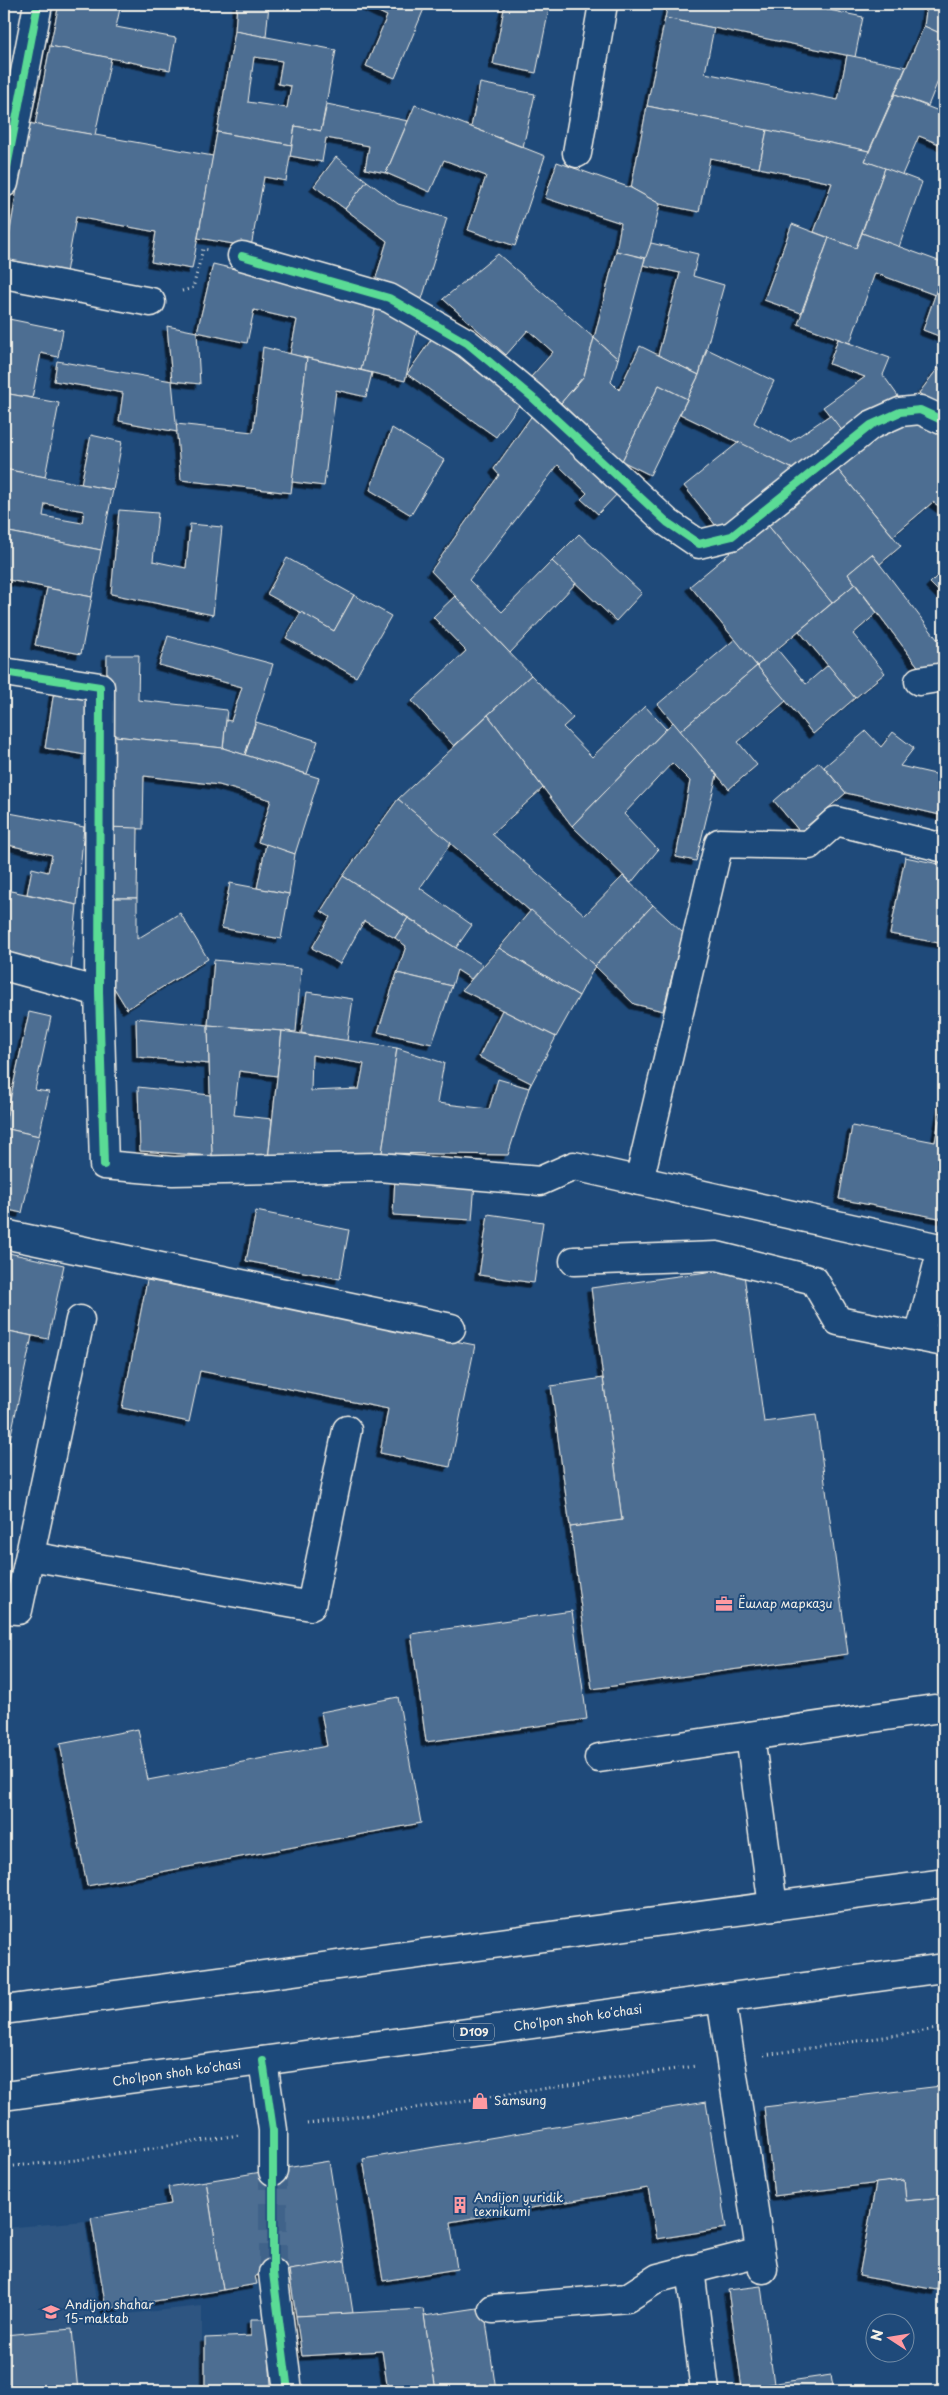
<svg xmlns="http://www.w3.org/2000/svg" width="948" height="2395" font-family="'Playpen Sans',sans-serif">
  <defs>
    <filter id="shadow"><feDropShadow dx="-4.5" dy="4.5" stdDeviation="0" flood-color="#0009"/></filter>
  </defs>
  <rect width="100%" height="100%" fill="#1f4a7a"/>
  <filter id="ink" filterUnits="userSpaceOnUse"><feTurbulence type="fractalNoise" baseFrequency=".02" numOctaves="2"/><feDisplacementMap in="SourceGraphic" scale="10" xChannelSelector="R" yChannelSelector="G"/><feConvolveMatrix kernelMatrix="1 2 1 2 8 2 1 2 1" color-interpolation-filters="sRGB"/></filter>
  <g filter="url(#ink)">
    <path fill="#2d5581" d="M85,2221l13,96 104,-11v85h-198v-163z"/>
    <g fill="#4d6e92" stroke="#f4f1e8" fill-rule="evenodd" filter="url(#shadow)">
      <path d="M59,4h62l-5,23 60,11 -6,32 -120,-24z"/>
      <path d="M237,4h32l-3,33 -31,-6z"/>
      <path d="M362,4h64l-31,74 -29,-12 21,-50z"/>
      <path d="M505,4h45l-14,69 -43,-9z"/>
      <path d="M668,4h132l63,13 -8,40 -190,-39z"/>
      <path d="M927,4h17v31l-20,-9z"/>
      <path d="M665,18l49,10 -9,45 133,27 9,-45 59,12 -37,84 -222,-45z"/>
      <path d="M924,26l20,9v31l-16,40 -33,-12z"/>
      <path d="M235,31l101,19 -15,81 -26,-5 -3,19 -75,-13zM254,57l28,4 -4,23 13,2 -4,22 -39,-6z"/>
      <path d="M50,46l61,12 -16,77 -60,-10z"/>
      <path d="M480,83l55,11 -12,53 -52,-20z"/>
      <path d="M895,94l49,19v33l-25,-10 -17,39 -37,-14z"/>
      <path d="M327,104l81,17 -22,52 -21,-4 4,-23 -43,-8 -4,24 -32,-6 5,-30 26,5z"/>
      <path d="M415,105l130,51 -30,90 -47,-16 18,-54 -42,-16 -14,32 -44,-19z"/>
      <path d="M647,106l120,24 -8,38 -49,-10 -11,54 -39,-8 -29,-16z"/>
      <path d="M28,123l185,33 -21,113 -41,-7 5,-30 -80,-15 -11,61 -61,-11z"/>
      <path d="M767,130l102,21 -4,10 20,7 -29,80 -42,-16 18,-49 -73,-15z"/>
      <path d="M217,132l75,13 -6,36 -22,-4 -13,70 -53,-9z"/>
      <path d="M336,157l31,24 -22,28 -31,-23z"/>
      <path d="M557,162l74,26 29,16 -13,55 -31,-8 5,-28 -76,-25z"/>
      <path d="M885,168l37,14 -23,65 -37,-14z"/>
      <path d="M367,181l31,23 49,14 -25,81 -48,-15 13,-43 -42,-32z"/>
      <path d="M792,224l37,14 -28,75 -37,-13z"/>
      <path d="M862,233l82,30 -9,32 -60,-22 -25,70 -52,-19 31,-86 27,10z"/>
      <path d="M651,243l47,11 -5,22 31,9 -25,90 -41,-20 22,-82 -37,-8z"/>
      <path d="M616,251l29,7 -27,101 -24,-21z"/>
      <path d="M498,254l96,84 -10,38 -23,27 -30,-26 22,-25 -25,-22 -22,25 -63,-56z"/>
      <path d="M213,264l164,38 -16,68 -71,-16 7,-34 -43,-10 -7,33 -50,-11z"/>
      <path d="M944,269v69l-21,-8z"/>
      <path d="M377,302l41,24 -13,55 -44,-11z"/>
      <path d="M4,318l59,12 -5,27 -17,-4 -9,45 -28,-5z"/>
      <path d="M167,326l30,6 3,52 -28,-3z"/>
      <path d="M433,337l87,67 -24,33 -89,-63z"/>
      <path d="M594,338l24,21 -7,23 8,8 21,-44 59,29 -12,24 -28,-14 -37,76 -61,-58 23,-27z"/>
      <path d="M838,339l52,19 -7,17 15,21 -54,37 -21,-26 42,-30 -36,-13z"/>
      <path d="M263,347l44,11 -16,135 -110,-13 -5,-56 77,8z"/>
      <path d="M707,349l67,32 -20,42 36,19 40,-27 14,18 -47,38 -117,-57 19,-39z"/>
      <path d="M307,358l65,15 -6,24 -30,-7 -12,96 -32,-4z"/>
      <path d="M57,361l115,20 5,51 -58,-11 4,-28 -69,-12z"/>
      <path d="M938,368l6,4v40l-25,-19z"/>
      <path d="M659,385l28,14 -37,76 -28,-14z"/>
      <path d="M4,393l55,10 -14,74 -41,-8z"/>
      <path d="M533,414l88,76 -23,24 -17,-15 6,-6 -29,-28 -89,115 33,32 50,-51 24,22 -66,70 -79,-82 68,-96 -5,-6z"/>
      <path d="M923,419l21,16v75l-11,-8 -40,34 -59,-71 51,-35z"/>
      <path d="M392,428l52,32 -33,55 -41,-25z"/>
      <path d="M91,435l31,7 -9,48 -32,-6z"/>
      <path d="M739,442l58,29 -76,61 -37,-46z"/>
      <path d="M834,465l67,81 -21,18 -8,-10 -24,20 7,10 -23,19 -66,-80z"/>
      <path d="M4,469l109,21 -12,60 -97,-19zM45,504l39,7 -2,12 -39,-7z"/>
      <path d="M119,510l39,3 -5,48 33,7 4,-44 32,3 -9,88 -102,-21z"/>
      <path d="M766,523l66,80 -75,63 -67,-80z"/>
      <path d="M4,531l97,19 -9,47 -88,-18z"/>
      <path d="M579,534l63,59 -26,28 -64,-60z"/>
      <path d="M872,554l65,85 7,-2v29l-21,7 -75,-99z"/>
      <path d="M287,558l67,37 -20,36 -67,-37z"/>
      <path d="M944,569v28l-14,-14z"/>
      <path d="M4,579l3,1 -3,18z"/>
      <path d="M855,584l22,29 -24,21 32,39 -30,25 -56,-67z"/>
      <path d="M47,588l45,9 -11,57 -46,-9z"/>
      <path d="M354,595l37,21 -35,61 -70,-39 15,-26 33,19z"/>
      <path d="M455,596l76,79 -77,71 -42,-45 54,-50 -33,-34z"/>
      <path d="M168,636l105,28 -28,91 -22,-7 3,-28 5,1 11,-34 -83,-22z"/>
      <path d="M735,639l22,27 -77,65 -22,-27z"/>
      <path d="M777,649l29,35 22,-19 27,33 -42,36 -56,-68z"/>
      <path d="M107,655h32l-1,45 89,10 -4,38 -117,-13z"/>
      <path d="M757,666l29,35 -48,41 19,23 -28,24 -49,-58z"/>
      <path d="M531,675l42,43 -10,9 29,30 53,-51 21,23 -94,97 -84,-111z"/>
      <path d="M54,691l40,6 -9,58 -40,-7z"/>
      <path d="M488,715l55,73 -51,46 93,81 38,-39 30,29 -58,61 -197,-167z"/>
      <path d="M256,722l62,19 -11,33 -62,-19z"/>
      <path d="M673,722l44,53 -21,86 -20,-4 14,-76 -18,-18 -48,51 34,36 -27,33 -59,-57z"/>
      <path d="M866,731l15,16 12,-15 21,16 -14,18 44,10v40l-98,-23 -22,-26z"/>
      <path d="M106,735l117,13 96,30 -24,76 -37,-12 13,-42 -52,-15 -75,-9 -1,53 -38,-2z"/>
      <path d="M819,762l27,31 -46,39 -26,-31z"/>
      <path d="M398,799l53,44 -31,45 52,37 -16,23 -113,-72z"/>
      <path d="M4,812l80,15 -7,78 -50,-11 5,-26 16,4 4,-17 -48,-11z"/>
      <path d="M105,827l33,1 -1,70h-33z"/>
      <path d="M266,844l29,10 -6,40 -32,-6z"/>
      <path d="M905,857l39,8v79l-54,-10z"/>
      <path d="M343,876l65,42 -13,20 -31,-17 -24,43 -28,-16 18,-31 -9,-6z"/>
      <path d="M230,883l59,11 -8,45 -60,-11z"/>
      <path d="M11,891l66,14 -6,66 -67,-18v-37z"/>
      <path d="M104,898h33v41l43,-26 28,46 -81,50 -24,-39z"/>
      <path d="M653,905l30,28 -20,78 -29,-7 -39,-38z"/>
      <path d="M531,910l64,56 -16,30 -80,-48z"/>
      <path d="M408,918l48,30 27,17 -12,14 -14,-9 -5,16 -55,-13 9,-27 -11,-8z"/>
      <path d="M499,948l80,48 -23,41 -94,-47z"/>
      <path d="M214,960l87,8 -5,64 -88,-7z"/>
      <path d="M397,973l55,13 -20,58 -54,-12z"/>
      <path d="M307,992l46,7 -6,42 -46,-8z"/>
      <path d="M502,1010l54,27 -27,51 2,-5 -52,-26z"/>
      <path d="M29,1012l22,5 -16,73 14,2 -10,44 -35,-8z"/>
      <path d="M136,1018l72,7 1,39 -72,-7z"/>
      <path d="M208,1025l74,6 -5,45 -38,-5 -5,44 38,4 -4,41 -56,-4z"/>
      <path d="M282,1031l115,17 -15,105 -114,7zM312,1055l52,9 -5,25 -48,2z"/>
      <path d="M397,1048l47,15 -7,40 52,6 9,-30 31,9 -21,67 -126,-2z"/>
      <path d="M138,1087l72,8 2,61 -72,-5z"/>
      <path d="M944,1093v126l-105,-20 13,-73 83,16z"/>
      <path d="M4,1128l35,8 -17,77 -18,-4z"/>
      <path d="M395,1177l80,6 -3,37 -79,-5z"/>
      <path d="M256,1211l93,19 -9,49 -94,-18z"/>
      <path d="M488,1214l55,8 -9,61 -55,-8z"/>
      <path d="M4,1252l60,13 -16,74 -44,-9z"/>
      <path d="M743,1267l21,155 52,-7 32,239 -256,35 -22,-162 52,-7 -31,-232z"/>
      <path d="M944,1279v43l-8,-2z"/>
      <path d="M147,1280l328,65 -25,122 -70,-14 8,-44 -188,-38 -11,51 -67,-14z"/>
      <path d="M4,1330l28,6 -28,131z"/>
      <path d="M603,1378l19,142 -52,7 -19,-141z"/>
      <path d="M572,1611l15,108 -161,23 -15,-108z"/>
      <path d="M398,1697l23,126 -334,63 -27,-142 78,-15 10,51 179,-34 -6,-34z"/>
      <path d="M941,2086l3,24v87l-38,4 -2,-21 -130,16 -10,-89z"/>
      <path d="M706,2102l20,126 -69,11 -9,-51 -198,34 7,47 -74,12 -20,-122z"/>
      <path d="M329,2161l16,100 -90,15 2,8 -34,6 -17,-109z"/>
      <path d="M904,2180l2,21 38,-4v51l-7,42 -78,-14 17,-93z"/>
      <path d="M206,2181l17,109 -117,19 -15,-91 80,-14 -3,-17z"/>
      <path d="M345,2261l8,52 -57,3 -7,-46z"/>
      <path d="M761,2286l13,98 -32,4 -14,-98z"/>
      <path d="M484,2307l12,84h-60l-12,-75z"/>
      <path d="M423,2309l13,82h-48l-6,-40 -80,5 -6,-40z"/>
      <path d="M251,2319h16l4,66 -44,6h-22v-53l46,-2z"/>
      <path d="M72,2329l6,62h-74v-56z"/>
      <path d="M831,2375l3,16h-91l-1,-3z"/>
      <path d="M271,2385v6h-44z"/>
    </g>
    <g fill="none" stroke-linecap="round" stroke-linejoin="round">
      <path stroke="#3f638a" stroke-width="28" stroke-dasharray="28 14" stroke-linecap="butt" d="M273,2273v-102"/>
      <g stroke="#f4f1e8" stroke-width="31">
        <g id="minor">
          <path d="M577,153l26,-149"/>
          <path d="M4,183l34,-179"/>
          <path d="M242,256l147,42 78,45 66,55 135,125 31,21 33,-8 139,-111 29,-13 20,-2 24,11"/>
          <path d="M4,274l147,28"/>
          <path d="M4,672l96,15 -1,305 5,173 69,6 206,-4 161,14 34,-15 370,83"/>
          <path d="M919,681l25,-4"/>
          <path d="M4,966l95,26"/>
          <path d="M639,1181l80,-338 90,2 27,-24 108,27"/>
          <path d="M4,1234l447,94"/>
          <path d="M574,1261l143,-5 97,24 24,41 106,21"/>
          <path d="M919,1337l23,-88"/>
          <path d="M30,1556l281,50 36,-176"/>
          <path d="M4,1609l14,1 62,-290"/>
          <path d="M750,1736l23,170"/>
          <path d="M599,1758l335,-49"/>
          <path d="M721,1998l42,271"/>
          <path d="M263,2061l10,69v41"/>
          <path d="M690,2269l15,122"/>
          <path d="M273,2273l15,118"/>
          <path d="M493,2309l134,-11 31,-20 102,-26"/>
        </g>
      </g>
      <g stroke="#f4f1e8" stroke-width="31">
        <g id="major">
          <path d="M4,2010l940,-127"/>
          <path d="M4,2096l940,-128"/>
        </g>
      </g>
      <g stroke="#f4f1e8" stroke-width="3" stroke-dasharray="1 4" stroke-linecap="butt">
        <path d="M182,291l11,-3 10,-39 7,1"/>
        <path d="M764,2055l180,-27"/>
        <path d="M307,2124l389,-58"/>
        <path d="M4,2167l72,-7 163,-25"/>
      </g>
      <use href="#minor" stroke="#1f4a7a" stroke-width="28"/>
      <use href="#major" stroke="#1f4a7a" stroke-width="28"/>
      <g stroke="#1f4a7a" stroke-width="11">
        <g id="cycleway">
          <path d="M4,183l34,-179"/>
          <path d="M242,256l147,42 78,45 66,55 135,125 31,21 33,-8 139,-111 29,-13 20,-2 24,11"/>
          <path d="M4,672l96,15 -1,305 5,173"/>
          <path d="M263,2061l10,69v143l15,118"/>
        </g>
      </g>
      <use href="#cycleway" stroke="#5adb95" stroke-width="8"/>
    </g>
  </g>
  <defs>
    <g id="office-bare" transform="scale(1.35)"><path d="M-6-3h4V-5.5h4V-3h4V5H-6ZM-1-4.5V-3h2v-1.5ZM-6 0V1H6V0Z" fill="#ff9aa2" stroke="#1f4a7a" stroke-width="2.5" paint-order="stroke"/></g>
    <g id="shop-bare" transform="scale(1.35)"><path d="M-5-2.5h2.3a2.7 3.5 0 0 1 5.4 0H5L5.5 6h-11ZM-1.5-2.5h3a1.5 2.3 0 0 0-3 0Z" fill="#ff9aa2" stroke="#1f4a7a" stroke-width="2.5" paint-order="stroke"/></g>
    <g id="building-bare" transform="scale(1.35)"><path d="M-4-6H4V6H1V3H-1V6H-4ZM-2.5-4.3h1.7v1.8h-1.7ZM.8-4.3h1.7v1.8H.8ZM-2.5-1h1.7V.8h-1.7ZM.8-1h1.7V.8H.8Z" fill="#ff9aa2" stroke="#1f4a7a" stroke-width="2.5" paint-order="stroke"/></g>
    <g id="school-bare" transform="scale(1.35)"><path d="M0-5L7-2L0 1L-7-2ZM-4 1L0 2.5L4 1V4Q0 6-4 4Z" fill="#ff9aa2" stroke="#1f4a7a" stroke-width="2.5" paint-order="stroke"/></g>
  </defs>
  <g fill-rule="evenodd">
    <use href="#office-bare" x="724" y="1604"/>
    <use href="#shop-bare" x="480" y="2101"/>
    <use href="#building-bare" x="460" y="2205"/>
    <use href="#school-bare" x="51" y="2312"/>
  </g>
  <g text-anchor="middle" stroke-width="4" stroke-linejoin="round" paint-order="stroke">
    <rect fill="#1f4a7a" stroke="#b4bfc7" stroke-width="1" x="454" y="2023.5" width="40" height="17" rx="4"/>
    <g font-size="11" font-weight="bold" fill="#f4f1e8">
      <text x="474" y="2036">D109</text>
    </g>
    <g font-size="12" fill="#f4f1e8" stroke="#1f4a7a" text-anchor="start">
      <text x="738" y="1608">Ёшлар маркази</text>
      <text x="494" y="2105">Samsung</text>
      <text x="474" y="2202">Andijon yuridik<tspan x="474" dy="14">texnikumi</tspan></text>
      <text x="65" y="2309">Andijon shahar<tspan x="65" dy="14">15-maktab</tspan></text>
    </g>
    <g font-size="12" fill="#f4f1e8" stroke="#1f4a7a">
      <text transform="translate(578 2018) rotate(-8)" y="4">Choʻlpon shoh koʻchasi</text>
      <text transform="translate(177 2073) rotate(-8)" y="4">Choʻlpon shoh koʻchasi</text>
    </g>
  </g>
  <rect width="948" height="2395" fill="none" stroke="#1f4a7a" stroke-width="20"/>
  <rect x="10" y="10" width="928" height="2375" fill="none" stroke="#f4f1e8" stroke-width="2" filter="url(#ink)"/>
  <g transform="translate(890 2338) rotate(282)"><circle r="24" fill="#1f4a7a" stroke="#748da6"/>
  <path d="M0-4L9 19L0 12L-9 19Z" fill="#ff9aa2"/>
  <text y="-8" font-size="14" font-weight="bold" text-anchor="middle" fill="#f4f1e8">N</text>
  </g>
</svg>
